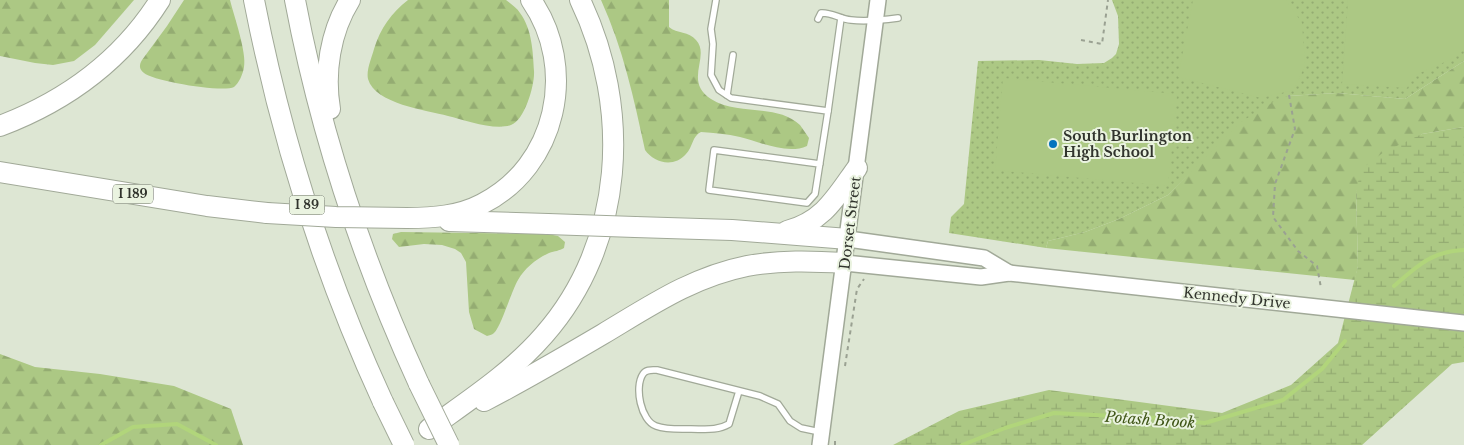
<svg xmlns="http://www.w3.org/2000/svg" width="1464" height="445" font-family="'Libre Baskerville',serif">
  <defs>
    <pattern id="grass-dots" width="8" height="8" patternUnits="userSpaceOnUse" patternTransform="scale(1.25)"><rect width="8" height="8" fill="#acc884"/><path d="M2 2h.1M6 6h.1" fill="none" stroke="#94ac72" stroke-width="1.8" stroke-linecap="round"/></pattern>
    <pattern id="forest-firs" width="22" height="20" patternUnits="userSpaceOnUse" patternTransform="scale(1.25)"><rect width="22" height="20" fill="#acc884"/><path d="M5 1l3.5 6h-7zM16 11l3.5 6h-7z" fill="#94ac72"/></pattern>
    <pattern id="wetland-marsh" width="20" height="14" patternUnits="userSpaceOnUse" patternTransform="scale(1.25)"><rect width="20" height="14" fill="#acc884"/><path d="M1 5h8M5 5V1M11 12h8M15 12V8" fill="none" stroke="#94ac72"/></pattern>
  </defs>
  <rect width="100%" height="100%" fill="#dde6d3"/>
  <path fill="url(#grass-dots)" d="M1112,0h352v61l-59,38 -68,-6 -49,3 -90,70 -30,29 -49,24 -34,13 -37,9 -2,7 -97,-15 2,-16 13,-13 14,-143 61,-1 38,4 27,-1 8,-5 4,-4 3,-10 -1,-28z"/>
  <g fill="url(#forest-firs)">
    <path d="M0,0h134l-39,45 -21,16 -21,4 -18,-2 -35,-7z"/>
    <path d="M184,0h46c4,16 17,53 14,67 -1,7 -5,16 -10,20 -11,6 -81,-6 -90,-14 -5,-4 -5,-8 -2,-13l25,-34z"/>
    <path d="M408,0h98c5,4 11,8 14,13 12,16 13,39 14,58 1,13 -9,49 -23,54 -16,6 -47,-5 -63,-9 -22,-6 -73,-12 -80,-37 -2,-9 4,-22 6,-30 6,-20 18,-37 34,-49z"/>
    <path d="M601,0h68v27c8,7 20,4 27,13 15,16 -13,41 15,59 26,17 66,4 89,26 3,4 6,9 9,13l-2,8c-20,9 -47,-4 -67,-9 -13,-3 -26,-4 -39,-5 -9,4 -8,15 -15,22 -12,14 -32,9 -41,-4 -11,-51 -22,-102 -44,-150z"/>
    <path d="M1464,61v66l-42,7 -66,57 2,75 -3,14 -309,-32 2,-7 37,-9 34,-13 49,-24 73,-73 37,-23 10,-3 49,-3 68,6z"/>
    <path d="M401,232l147,2 10,2 7,6 -1,6c-5,3 -9,3 -15,5 -13,6 -24,15 -31,27 -7,12 -17,47 -24,53 -2,2 -5,2 -7,3l-13,-7 -5,-17 -3,-50 -5,-9 -6,-4 -13,-4 -18,-1 -25,3 -7,-8 1,-5z"/>
    <path d="M0,354l35,13 65,7 74,12 57,23 12,36h-243z"/>
  </g>
  <path fill="url(#wetland-marsh)" d="M1464,127v235l-12,2 -90,81h-469l66,-34 90,-21 173,23 69,-28 47,-42 20,-77 -2,-75 5,-22 23,-17 38,-18z"/>
  <g fill="#acc884">
    <path d="M1193,0h93l16,23 3,42 -11,25 -33,8 -83,-21z"/>
    <path d="M1348,0h116v50l-10,8 -41,18 -6,12 -65,-4z"/>
    <path d="M1003,78l174,16 -9,92 -173,-16z"/>
  </g>
  <g fill="none" stroke-linecap="round" stroke-linejoin="round">
    <g stroke="#b1d57b" stroke-width="4">
      <path d="M1394,286c23,-20 38,-35 70,-36"/>
      <path d="M101,445l32,-18 44,-3 39,21"/>
      <path d="M962,445l43,-17 49,-15 102,5 49,5 78,-23 39,-31 23,-28"/>
    </g>
    <g stroke="#a1a998" stroke-width="8">
      <g id="lane">
        <path d="M716,0l-5,29 2,15 -2,31 8,15 12,8 97,13 -13,83 -8,9 -98,-13 5,-40 106,14"/>
        <path d="M818,19l3,-6c10,-1 19,6 30,7 15,2 32,0 47,-2"/>
        <path d="M727,95l6,-40"/>
        <path d="M828,111l13,-93"/>
        <path d="M739,391l-10,33c-12,7 -24,5 -38,5 -11,0 -24,1 -35,-3 -15,-5 -22,-39 -13,-52 3,-5 9,-4 14,-4l103,26 18,8 12,17 11,7 19,4"/>
      </g>
    </g>
    <g stroke="#a1a998" stroke-width="18">
      <g id="secondary">
        <path d="M848,239l136,19 25,15"/>
        <path d="M845,263l136,14 28,-4 455,50"/>
        <path d="M820,445l58,-445"/>
      </g>
    </g>
    <g stroke="#a1a998" stroke-width="22">
      <g id="highway">
        <path d="M254,0c27,138 70,274 129,402"/>
        <path d="M295,0c25,132 68,262 124,384"/>
        <path d="M330,109c-6,-36 0,-77 20,-109"/>
        <path d="M0,126c66,-25 122,-66 160,-126"/>
        <path d="M0,172l207,34 60,7"/>
        <path d="M407,218c26,0 52,-2 75,-14 75,-38 96,-136 49,-204"/>
        <path d="M449,221l99,3"/>
        <path d="M635,227l97,3 116,9"/>
        <path d="M787,231c37,-10 49,-34 70,-63"/>
        <path d="M484,401c41,-21 80,-44 119,-67 47,-28 89,-57 144,-68 32,-6 65,-5 98,-3"/>
        <path d="M429,429c40,-29 82,-56 115,-94 81,-92 88,-227 36,-335"/>
      </g>
    </g>
    <g stroke="#9aa192" stroke-width="2" stroke-dasharray="4 4" stroke-linecap="butt">
      <path d="M1081,40l21,4 6,-44"/>
      <path d="M1289,95l6,34 -20,55 -2,33 25,34 19,15 4,22"/>
      <path d="M845,366l12,-77 7,-10"/>
      <path d="M835,445v-5"/>
    </g>
    <use href="#lane" stroke="#fff" stroke-width="5.5"/>
    <use href="#secondary" stroke="#fff" stroke-width="15"/>
    <use href="#highway" stroke="#fff" stroke-width="20"/>
    <g stroke="#a1a998" stroke-width="22" stroke-linecap="butt">
      <g id="highway-bridge">
        <path d="M267,213l69,4 71,1"/>
        <path d="M548,224l87,3"/>
        <path d="M419,384l30,61"/>
        <path d="M383,402l21,43"/>
      </g>
    </g>
    <use href="#highway-bridge" stroke="#fff" stroke-width="20"/>
  </g>
  <circle fill="#0373be" stroke="#eaf3e0" stroke-width="2" cx="1053" cy="144" r="5"/>
  <g text-anchor="middle" stroke-width="4" stroke-linejoin="round" paint-order="stroke">
    <g fill="#eaf3e0" stroke="#686d63" stroke-width="1">
      <rect x="113" y="184.5" width="40" height="19" rx="4"/>
      <rect x="289.5" y="195.5" width="35" height="19" rx="4"/>
    </g>
    <g font-size="12" font-weight="bold" fill="#31342d">
      <text x="133" y="198">I 189</text>
      <text x="307" y="209">I 89</text>
    </g>
    <g font-size="14" font-weight="bold" fill="#31342d" stroke="#eaf3e0" text-anchor="start">
      <text x="1063" y="141">South Burlington<tspan x="1063" dy="16">High School</tspan></text>
    </g>
    <g font-size="14" fill="#31342d" stroke="#eaf3e0">
      <text transform="translate(850 223) rotate(-83)" y="5">Dorset Street</text>
      <text transform="translate(1237 298) rotate(6)" y="5">Kennedy Drive</text>
    </g>
    <g font-size="15" font-style="italic" fill="#3f5516" stroke="#eaf3e0">
      <text transform="translate(1150 420) rotate(4)" y="5">Potash Brook</text>
    </g>
  </g>
</svg>
